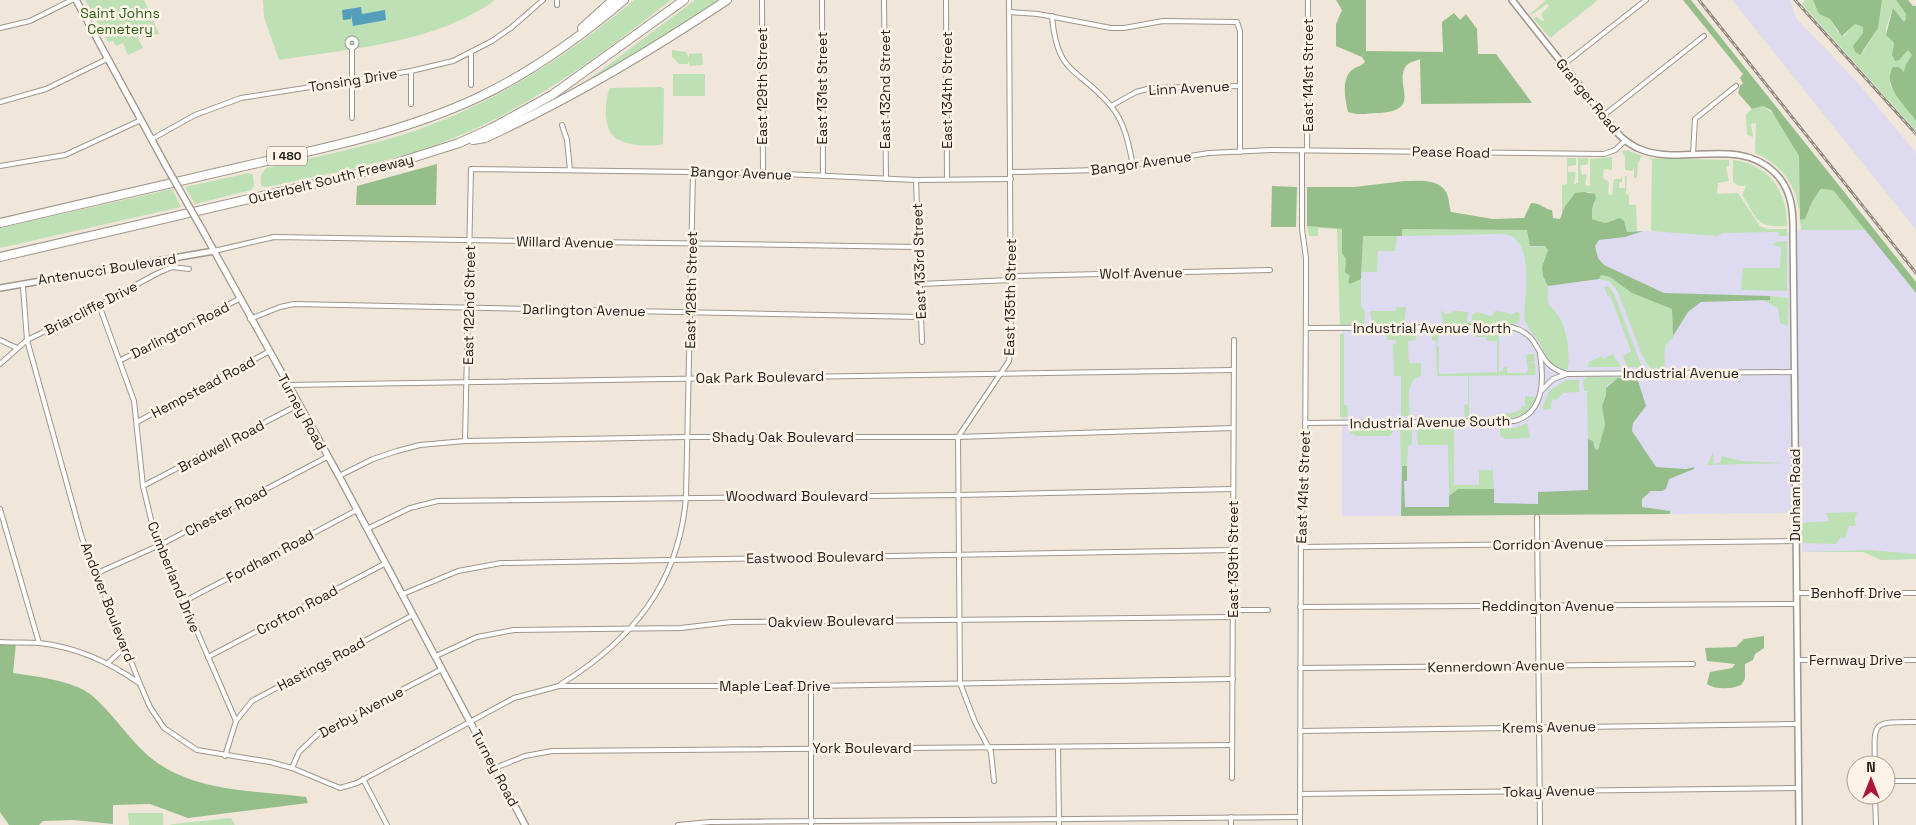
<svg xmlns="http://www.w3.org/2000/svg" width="1916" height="825" font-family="'Space Grotesk',sans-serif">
  <rect width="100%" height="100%" fill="#f0e6da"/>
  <g fill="#dedbf1">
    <path d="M1732,0h58l6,18 62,65 40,48 18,22v77z"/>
    <path d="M1402,229l385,3 14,-2h65l50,63v266l-34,1 -19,-8h-61l-1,-39 -459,3v-282l59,2z"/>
  </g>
  <g fill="#bee0b5">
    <path d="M85,0h59l15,34 -22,3 6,11 -15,7 -5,-12 -7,3 -3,-5 -5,1z"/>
    <path d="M263,0h232c-58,43 -147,49 -216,60l-15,-43z"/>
    <path d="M634,0h37c-77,60 -155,119 -250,150 -50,16 -103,26 -155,37l-5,-1v-11l5,-7c50,-11 100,-21 148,-37 83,-29 154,-75 220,-131z"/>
    <path d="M695,0h25l-81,54 -56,30z"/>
    <path d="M1546,0h52l-48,38 -17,-20 4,-1 5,4 2,-1 -3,-6 8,-8 -2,-2 -16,11 -1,-1z"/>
    <path d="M1805,0h8l6,14 11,5 7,12 7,5 11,-12 8,3v25l15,-24 4,-28h14l10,14v5l-2,3 -11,-14 -7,20 1,8 7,7 -2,12 16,-6 4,6 -8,17 -14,-1v14l26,36v10l-114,-127z"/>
    <path d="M672,50l14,2 3,6v-4l13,-1 1,12 -13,1 -1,-4 -2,2h-8l-7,-7z"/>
    <rect x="673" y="74" width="32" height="22"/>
    <path d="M661,87l3,2 -1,55c-13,3 -34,2 -46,-5 -14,-8 -13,-38 -7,-51z"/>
    <path d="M1763,106l11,8 25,42 1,54c-3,-5 -3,-13 -6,-19 -7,-18 -22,-31 -39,-38l1,-30 -5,1 2,13 -6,-2 -1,-21 6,-5z"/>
    <path d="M1627,150l15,6 -4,7 -1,15h-3v-11l-2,4 -7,-1v6h2l-1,18 3,1v10h7l1,26 -10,1 -12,-13 -10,4 -13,-4v-10l3,-6 -4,-11 -16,1 -10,13 -3,10v-31l5,-1v-26h9v7l-8,1v6h8l-2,12 4,-1v-25h10v6l-8,2 2,9 5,-1 -2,11 5,1v-27l22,-2v13l-8,-1 -1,9 6,4 -1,12 4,1 2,-16h7l1,-4v7l-3,1v5h6v-31l-3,-6z"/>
    <path d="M1648,158l81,2v6l-3,1 3,14 -11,2 -1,11 21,-1 22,33 7,3h20v7h-8l-1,-4 -55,1 -6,3 -66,-5 1,-71z"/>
    <path d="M1733,160c36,4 54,31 54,66 -32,2 -29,-7 -45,-31l4,-9h-7l-6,-4z"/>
    <path d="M249,173l4,2 1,11 -3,4 -56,14 -10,-17z"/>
    <path d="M172,189l9,18 -181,41v-20z"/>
    <path d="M1822,189l11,1 33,40h-65l-1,-10 5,-1 7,-17z"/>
    <path d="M1307,226l35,3 2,27 2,3 -1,11 5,7 11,2v27l4,6 -1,12 -24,1 -3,-96 -19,-1v8h-9z"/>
    <path d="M1402,229l125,1 5,17 13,-1c5,6 2,8 -1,13 -3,9 2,19 4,27 1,5 -1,11 0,16 2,6 6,7 9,12 9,10 15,45 10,56 -19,-2 -21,-16 -29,-29 -5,-9 -12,-13 -14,-24 1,-23 11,-81 -21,-83l-101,2z"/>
    <path d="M1362,236h35l-2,15h-17l-1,21h-15z"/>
    <path d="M1787,241v50l-46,-1 2,-22h37l1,-21 -9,-2 4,-3z"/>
    <path d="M1601,275l9,2 22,16 40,16 1,29c-13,7 -6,21 -9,32h-13l-9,-15 -24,-63 -8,-10 -11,-3z"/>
    <path d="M1608,286l6,8 28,73h-15l-4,-11 8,-5 -21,-56 -2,1 -4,-9z"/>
    <path d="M1770,296l18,2v28l-8,-3 -2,-15 -15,-8h7z"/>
    <path d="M1396,307h10l-2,17h-32l-2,-13h26z"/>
    <path d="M1441,310l4,4 11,-3 12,1 -1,10 5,-1v-6l5,-3 15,4 3,-5 10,1 7,3 4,-3 4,1 -1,8 -3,3h-73z"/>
    <path d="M1434,330h3l2,4 -2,12 2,1v27l58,-2v-31h-10l-1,-4h-10v-4h23v38h4v-3l4,-2v7h19l2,-3 -2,-14 -3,-1h4v2l1,-3h6l1,8h-8l8,1 1,12 -67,1v40l-4,3 -1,-14 4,-1v-28h-31l-1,-35 -4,-1v-7l5,-1h-5z"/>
    <path d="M1416,333v7l-8,1 1,22h12v13c-17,4 -11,27 -11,40h-9v-40h-7l-1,-32 3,-1v-3h-9l-1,-6z"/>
    <path d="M1340,334h4v71h3l1,12h-8z"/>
    <path d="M1613,354l8,13h-33l1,-5 13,-6 1,3z"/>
    <path d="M1586,377h50l3,6 -4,-3 -14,-2 -13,6 -2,4v7l-4,11 3,19 -7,26 -3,-2v-4l-5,-6h-2l-1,-48h-3l-1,-10z"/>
    <path d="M1566,380h13v12l-16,1 -7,7 -4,-1 -1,10 -7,1 -2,-2 8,-18z"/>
    <path d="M1525,396l11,1c-7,20 -22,22 -40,22l-2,-5 19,-1 9,-4v-3h3z"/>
    <path d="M1527,423l3,15 -25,1 -5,-3v-8h15z"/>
    <path d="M1352,429h39l2,3 -3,4h-34l-6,-3z"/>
    <path d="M1400,429h12v15l-4,2 -1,20h-6z"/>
    <path d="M1417,429h37v56h25v-15h13v-9l2,28h-36l-9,7 -1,-51h-30z"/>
    <path d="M1713,452l1,12 6,-1 2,-7 20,5 44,2 -79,2z"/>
    <path d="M1857,512l-2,7 1,7h-7l-4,12h-5l-4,6 -34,-1 -1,-20 28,-2 -3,-8z"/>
    <path d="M1870,550l46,4v5l-34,1 -19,-8h-61z"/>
    <path d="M128,813h35v12h-34z"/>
    <path d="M231,818l4,7h-66l4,-1z"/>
  </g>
  <g fill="#95be8a">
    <path d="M1336,0h30v51l77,1 -1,-30 12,-9 6,7 6,-6 11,15 1,25h18l36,49 -111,1 -1,-45c-4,2 -11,3 -14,7 -13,18 18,44 -27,47 -14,0 -16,3 -31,-1 -3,-13 -7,-33 4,-42 4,-4 9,-3 13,-8l-3,-5 -26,-11v-22l6,-14z"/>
    <path d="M1683,0h8l225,282v11l-83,-103 -12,-1 -9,13 -7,17 -5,1 -1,-64 -28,-46 -8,-4 -11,3 -14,-16 2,-7 3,-3 -3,-5 3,-4z"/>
    <path d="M1813,0h69l-4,28 -18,27 -5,-3 -2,-6 10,-13v-6l-8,-3 -13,12 -12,-17 -11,-5z"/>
    <path d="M1896,0h12l5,6h3v115c-10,-15 -35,-36 -23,-54h6l5,5 2,-8 6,-9 -4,-5 -9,10 -4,1 -3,-6 2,-12 -8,-8 7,-27 11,14 2,-3v-5z"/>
    <path d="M437,164l-1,41h-80l1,-19z"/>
    <path d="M1405,181c14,0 33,-3 41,11 3,5 3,14 5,20l42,7 31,-1 7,-15c11,0 12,6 21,7l1,8 7,1 5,-13 10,-13 9,-1 11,2 1,4 -4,11v10l13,4 15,-5 4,3 3,11 16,-1 -18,6 -26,3 -4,6 3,12 6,7 60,28 106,3v4l-69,2 -13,10 -15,24 -1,-27 -40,-16 -22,-16 -9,-2 -2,4 -51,7 -5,-10 -1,-9 6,-17 -3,-4h-15l-3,-16 -125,-1v7h-39l-2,43 -11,5 -2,-2 2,-6 -5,-4 1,-13 -4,-6v-24l-35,-3v-39h47z"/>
    <path d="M1272,186l25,1 -1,40h-25z"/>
    <path d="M1618,378l20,3 8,25 -13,17 -1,8 24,36 30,2 8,-2v2l-25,10 -3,10 -4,2h-11l-9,8v8l28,4v3l-269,2 1,-50h5v15h-3l1,26h44v-11l9,-7h36v14l44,1v-12l50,-2v-51l5,2 2,8 3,1 7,-25 -3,-19 4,-11v-7z"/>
    <path d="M1764,636v12l-9,6 -2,6 -8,4v15l-4,6c-9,4 -25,5 -34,-1l3,-12 22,-4 3,-4 -28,-3 -2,-13 31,-1 8,-8z"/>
    <path d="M0,642l16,1 -3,30c21,3 61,8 77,21 26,21 41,51 69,70 42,28 99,27 147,33l2,6 -120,15 -38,-14 -37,1v19l-40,-4 -30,1 -4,4h-30l-9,-13z"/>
  </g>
  <path fill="#539ebb" d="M361,7l1,7 23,-4 1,10 -33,6 -2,-12v5l-8,1 -1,-10z"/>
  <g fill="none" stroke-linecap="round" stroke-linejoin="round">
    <g stroke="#9f968b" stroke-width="6">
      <g id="minor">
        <path d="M557,0v5"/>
        <path d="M762,0l1,173"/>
        <path d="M822,0l1,176"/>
        <path d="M884,0l2,179"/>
        <path d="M946,0l1,180"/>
        <path d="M1009,12l29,2 73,14h13l39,-7 74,1 3,9v121"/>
        <path d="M1052,16c5,60 26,51 58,89 15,17 19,40 23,61"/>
        <path d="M0,28l30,-7 42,-21"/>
        <circle cx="352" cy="43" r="4.5"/>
        <path d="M471,53v32"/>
        <path d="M1563,65l83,-65"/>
        <path d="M411,71v33"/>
        <path d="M0,102l46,-13 61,-30"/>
        <path d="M1111,106l25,-14 15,-4 89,-2"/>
        <path d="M1603,116l101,-80"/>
        <path d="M352,118v-71"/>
        <path d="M562,125l5,15 3,30"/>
        <path d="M152,139l43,-24 46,-17 170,-27 42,-10 39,-20 20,-14 31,-27"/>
        <path d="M1307,150l1,-150"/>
        <path d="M1693,154l2,-35 41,-33"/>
        <path d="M0,166l65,-11 76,-35"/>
        <path d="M1011,172l89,-2 109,-17 62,-3 333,4 11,-4 11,-10"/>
        <path d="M916,180l6,162"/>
        <path d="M214,251l60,-14 643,10"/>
        <path d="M1011,276l259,-6"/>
        <path d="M920,284l91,-4"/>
        <path d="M23,287l4,53 55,198 58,146 10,23 14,21 33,22 73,12 22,6 48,20 17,-5 157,-85 45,-12h252l422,-7"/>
        <path d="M99,305l35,96 9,85 11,46 82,189"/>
        <path d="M250,319l30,-12 14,-3 626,13"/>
        <path d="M1306,328l205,-1c34,8 21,37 56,47"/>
        <path d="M0,340l17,8"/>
        <path d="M121,360l118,-61"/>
        <path d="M0,364l27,-24 72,-35 57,-31 16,-7 17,2"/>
        <path d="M287,385l946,-15"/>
        <path d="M1541,391l12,-12 14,-5 227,-2"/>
        <path d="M137,422l131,-70"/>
        <path d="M1305,423l210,-2c30,-9 29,-42 25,-67"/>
        <path d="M465,441l6,-272 292,4 153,7 95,-1"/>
        <path d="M339,476l34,-17 24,-8 23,-6 45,-4 222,-4h271l275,-9"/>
        <path d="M143,486l155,-81"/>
        <path d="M0,509l39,134"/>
        <path d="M1537,517l3,308"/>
        <path d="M367,529l43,-21 28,-7 521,-6 274,-6"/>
        <path d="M1301,547l494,-6"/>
        <path d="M95,574l65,-29 167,-88"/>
        <path d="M1796,593h120"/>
        <path d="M403,594l55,-23 43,-8 732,-13"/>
        <path d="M183,602l174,-92"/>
        <path d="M1300,607l496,-3"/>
        <path d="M1232,610h36"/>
        <path d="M0,642c13,1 26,0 39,1 37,4 69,18 100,40"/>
        <path d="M436,656l41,-19 37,-7 167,-2 50,-6 501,-5"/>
        <path d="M208,657l178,-94"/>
        <path d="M1797,660h119"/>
        <path d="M108,663l17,-16"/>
        <path d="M1300,668l393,-4"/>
        <path d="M561,684c71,-44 118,-100 125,-187l7,-325"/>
        <path d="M811,686v139"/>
        <path d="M1300,731l497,-7"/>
        <path d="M1058,747l1,78"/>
        <path d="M225,756l11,-35 16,-20 161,-86"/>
        <path d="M1875,765c-1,-44 -4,-43 41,-43"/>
        <path d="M292,768l7,-16 20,-19 123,-64"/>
        <path d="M495,768l30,-12 27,-5 680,-6"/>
        <path d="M1232,778l2,-438"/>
        <path d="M363,779l24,46"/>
        <path d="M994,781l-3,-29 -16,-30 -15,-39 -2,-246 51,-76 2,-16 -2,-345"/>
        <path d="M1886,781h30"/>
        <path d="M1300,794l498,-6"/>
        <path d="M1875,795l1,30"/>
        <path d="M678,825l32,-3 590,-5"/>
        <path d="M1231,825v-8"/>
        <path d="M1300,825l1,-309 4,-40 1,-186v-32l-4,-29v-79"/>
      </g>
    </g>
    <g stroke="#9f968b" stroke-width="8">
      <g id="tertiary">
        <path d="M1512,0l102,129c8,10 18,18 31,22 41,13 94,-13 129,21 16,15 19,34 19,55l6,598"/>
        <path d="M0,288l214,-37"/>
      </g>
    </g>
    <g stroke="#9f968b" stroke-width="8">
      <g id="secondary">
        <path d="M76,0l90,166"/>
        <path d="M203,231l136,245 186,349"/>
      </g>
    </g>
    <g stroke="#9f968b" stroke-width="10">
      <g id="motorway">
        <path d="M582,28l31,-28"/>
        <path d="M473,140l12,-2c87,-40 162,-85 242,-138"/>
        <path d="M0,223c86,-20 172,-40 258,-60 76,-17 151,-33 221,-66 53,-25 100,-59 145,-97"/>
        <path d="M0,257l374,-87 85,-27 33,-15 60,-33 132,-95"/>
      </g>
    </g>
    <use href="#minor" stroke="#fff" stroke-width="4"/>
    <use href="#tertiary" stroke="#fff" stroke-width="5"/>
    <use href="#secondary" stroke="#fff" stroke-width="5.5"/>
    <use href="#motorway" stroke="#fff" stroke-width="8"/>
    <g stroke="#928b82" stroke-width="3">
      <g id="rail">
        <path d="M1699,0l217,273"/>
        <path d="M1795,0l121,134"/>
      </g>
    </g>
    <use href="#rail" stroke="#fef3e7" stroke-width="1" stroke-dasharray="4" stroke-linecap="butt"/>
    <g stroke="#9f968b" stroke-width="8" stroke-linecap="butt">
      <path id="secondary-bridge" d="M166,166l37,65"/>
    </g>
    <use href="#secondary-bridge" stroke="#fff" stroke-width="5.5"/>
  </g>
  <g text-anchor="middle" stroke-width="5" stroke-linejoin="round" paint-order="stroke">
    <rect fill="#fef3e7" stroke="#67615a" stroke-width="1" x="267" y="146.5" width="40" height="19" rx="4"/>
    <g font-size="12" font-weight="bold" fill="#26221d">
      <text x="287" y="160">I 480</text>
    </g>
    <g font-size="14" fill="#295e19" stroke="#fef3e7">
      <text x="120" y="18">Saint Johns<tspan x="120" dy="16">Cemetery</tspan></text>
    </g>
    <g font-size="14" fill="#26221d" stroke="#fef3e7">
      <text transform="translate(1308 75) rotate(-90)" y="5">East 141st Street</text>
      <text transform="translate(353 80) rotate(-9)" y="5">Tonsing Drive</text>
      <text transform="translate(762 86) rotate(-90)" y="5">East 129th Street</text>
      <text transform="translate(822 88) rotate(-90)" y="5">East 131st Street</text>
      <text transform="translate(1189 88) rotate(-3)" y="5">Linn Avenue</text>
      <text transform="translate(885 89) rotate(-90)" y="5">East 132nd Street</text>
      <text transform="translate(947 90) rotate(-90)" y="5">East 134th Street</text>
      <text transform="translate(1588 96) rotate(51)" y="5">Granger Road</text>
      <text transform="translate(1451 152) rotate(1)" y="5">Pease Road</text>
      <text transform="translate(1141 163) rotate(-8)" y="5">Bangor Avenue</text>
      <text transform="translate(741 173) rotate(2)" y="5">Bangor Avenue</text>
      <text transform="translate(331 179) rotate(-14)" y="5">Outerbelt South Freeway</text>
      <text transform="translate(565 242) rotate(1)" y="5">Willard Avenue</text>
      <text transform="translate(919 261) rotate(-92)" y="5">East 133rd Street</text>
      <text transform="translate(107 269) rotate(-9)" y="5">Antenucci Boulevard</text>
      <text transform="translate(1141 273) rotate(-1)" y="5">Wolf Avenue</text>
      <text transform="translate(691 290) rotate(-89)" y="5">East 128th Street</text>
      <text transform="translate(1010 297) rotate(-89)" y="5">East 135th Street</text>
      <text transform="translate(469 305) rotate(-89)" y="5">East 122nd Street</text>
      <text transform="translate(91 308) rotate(-27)" y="5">Briarcliffe Drive</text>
      <text transform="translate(584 310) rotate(1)" y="5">Darlington Avenue</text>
      <text x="1432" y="333">Industrial Avenue North</text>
      <text transform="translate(180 330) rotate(-27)" y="5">Darlington Road</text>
      <text x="1681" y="378">Industrial Avenue</text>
      <text transform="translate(760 377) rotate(-1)" y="5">Oak Park Boulevard</text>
      <text transform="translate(203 387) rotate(-28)" y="5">Hempstead Road</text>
      <text transform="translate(302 412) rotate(61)" y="5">Turney Road</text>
      <text transform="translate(1430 422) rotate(-1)" y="5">Industrial Avenue South</text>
      <text x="783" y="442">Shady Oak Boulevard</text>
      <text transform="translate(221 446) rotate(-28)" y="5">Bradwell Road</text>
      <text transform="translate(1303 487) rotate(-88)" y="5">East 141st Street</text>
      <text transform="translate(1795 495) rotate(-90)" y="5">Dunham Road</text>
      <text x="797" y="501">Woodward Boulevard</text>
      <text transform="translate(226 511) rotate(-28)" y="5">Chester Road</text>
      <text transform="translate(1548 544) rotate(-1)" y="5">Corridon Avenue</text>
      <text transform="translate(270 556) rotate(-28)" y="5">Fordham Road</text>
      <text transform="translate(815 557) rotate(-1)" y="5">Eastwood Boulevard</text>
      <text transform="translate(1233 559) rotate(-90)" y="5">East 139th Street</text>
      <text transform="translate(174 577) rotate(68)" y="5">Cumberland Drive</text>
      <text x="1856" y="598">Benhoff Drive</text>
      <text transform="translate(108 602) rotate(69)" y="5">Andover Boulevard</text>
      <text x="1548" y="611">Reddington Avenue</text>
      <text transform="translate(297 610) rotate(-28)" y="5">Crofton Road</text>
      <text transform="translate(831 621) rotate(-1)" y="5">Oakview Boulevard</text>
      <text x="1856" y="665">Fernway Drive</text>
      <text transform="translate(321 664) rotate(-28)" y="5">Hastings Road</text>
      <text transform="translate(1496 666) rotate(-1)" y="5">Kennerdown Avenue</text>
      <text x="775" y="691">Maple Leaf Drive</text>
      <text transform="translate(361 712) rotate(-28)" y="5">Derby Avenue</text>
      <text transform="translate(1549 727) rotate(-1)" y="5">Krems Avenue</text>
      <text x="862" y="753">York Boulevard</text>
      <text transform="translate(495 768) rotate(62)" y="5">Turney Road</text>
      <text transform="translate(1549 791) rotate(-1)" y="5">Tokay Avenue</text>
    </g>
  </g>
  <g transform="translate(1871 780)"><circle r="24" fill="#fef3e7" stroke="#a89f96"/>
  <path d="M0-4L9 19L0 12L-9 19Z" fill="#ac1735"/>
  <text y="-8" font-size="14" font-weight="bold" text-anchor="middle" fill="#26221d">N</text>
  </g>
</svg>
